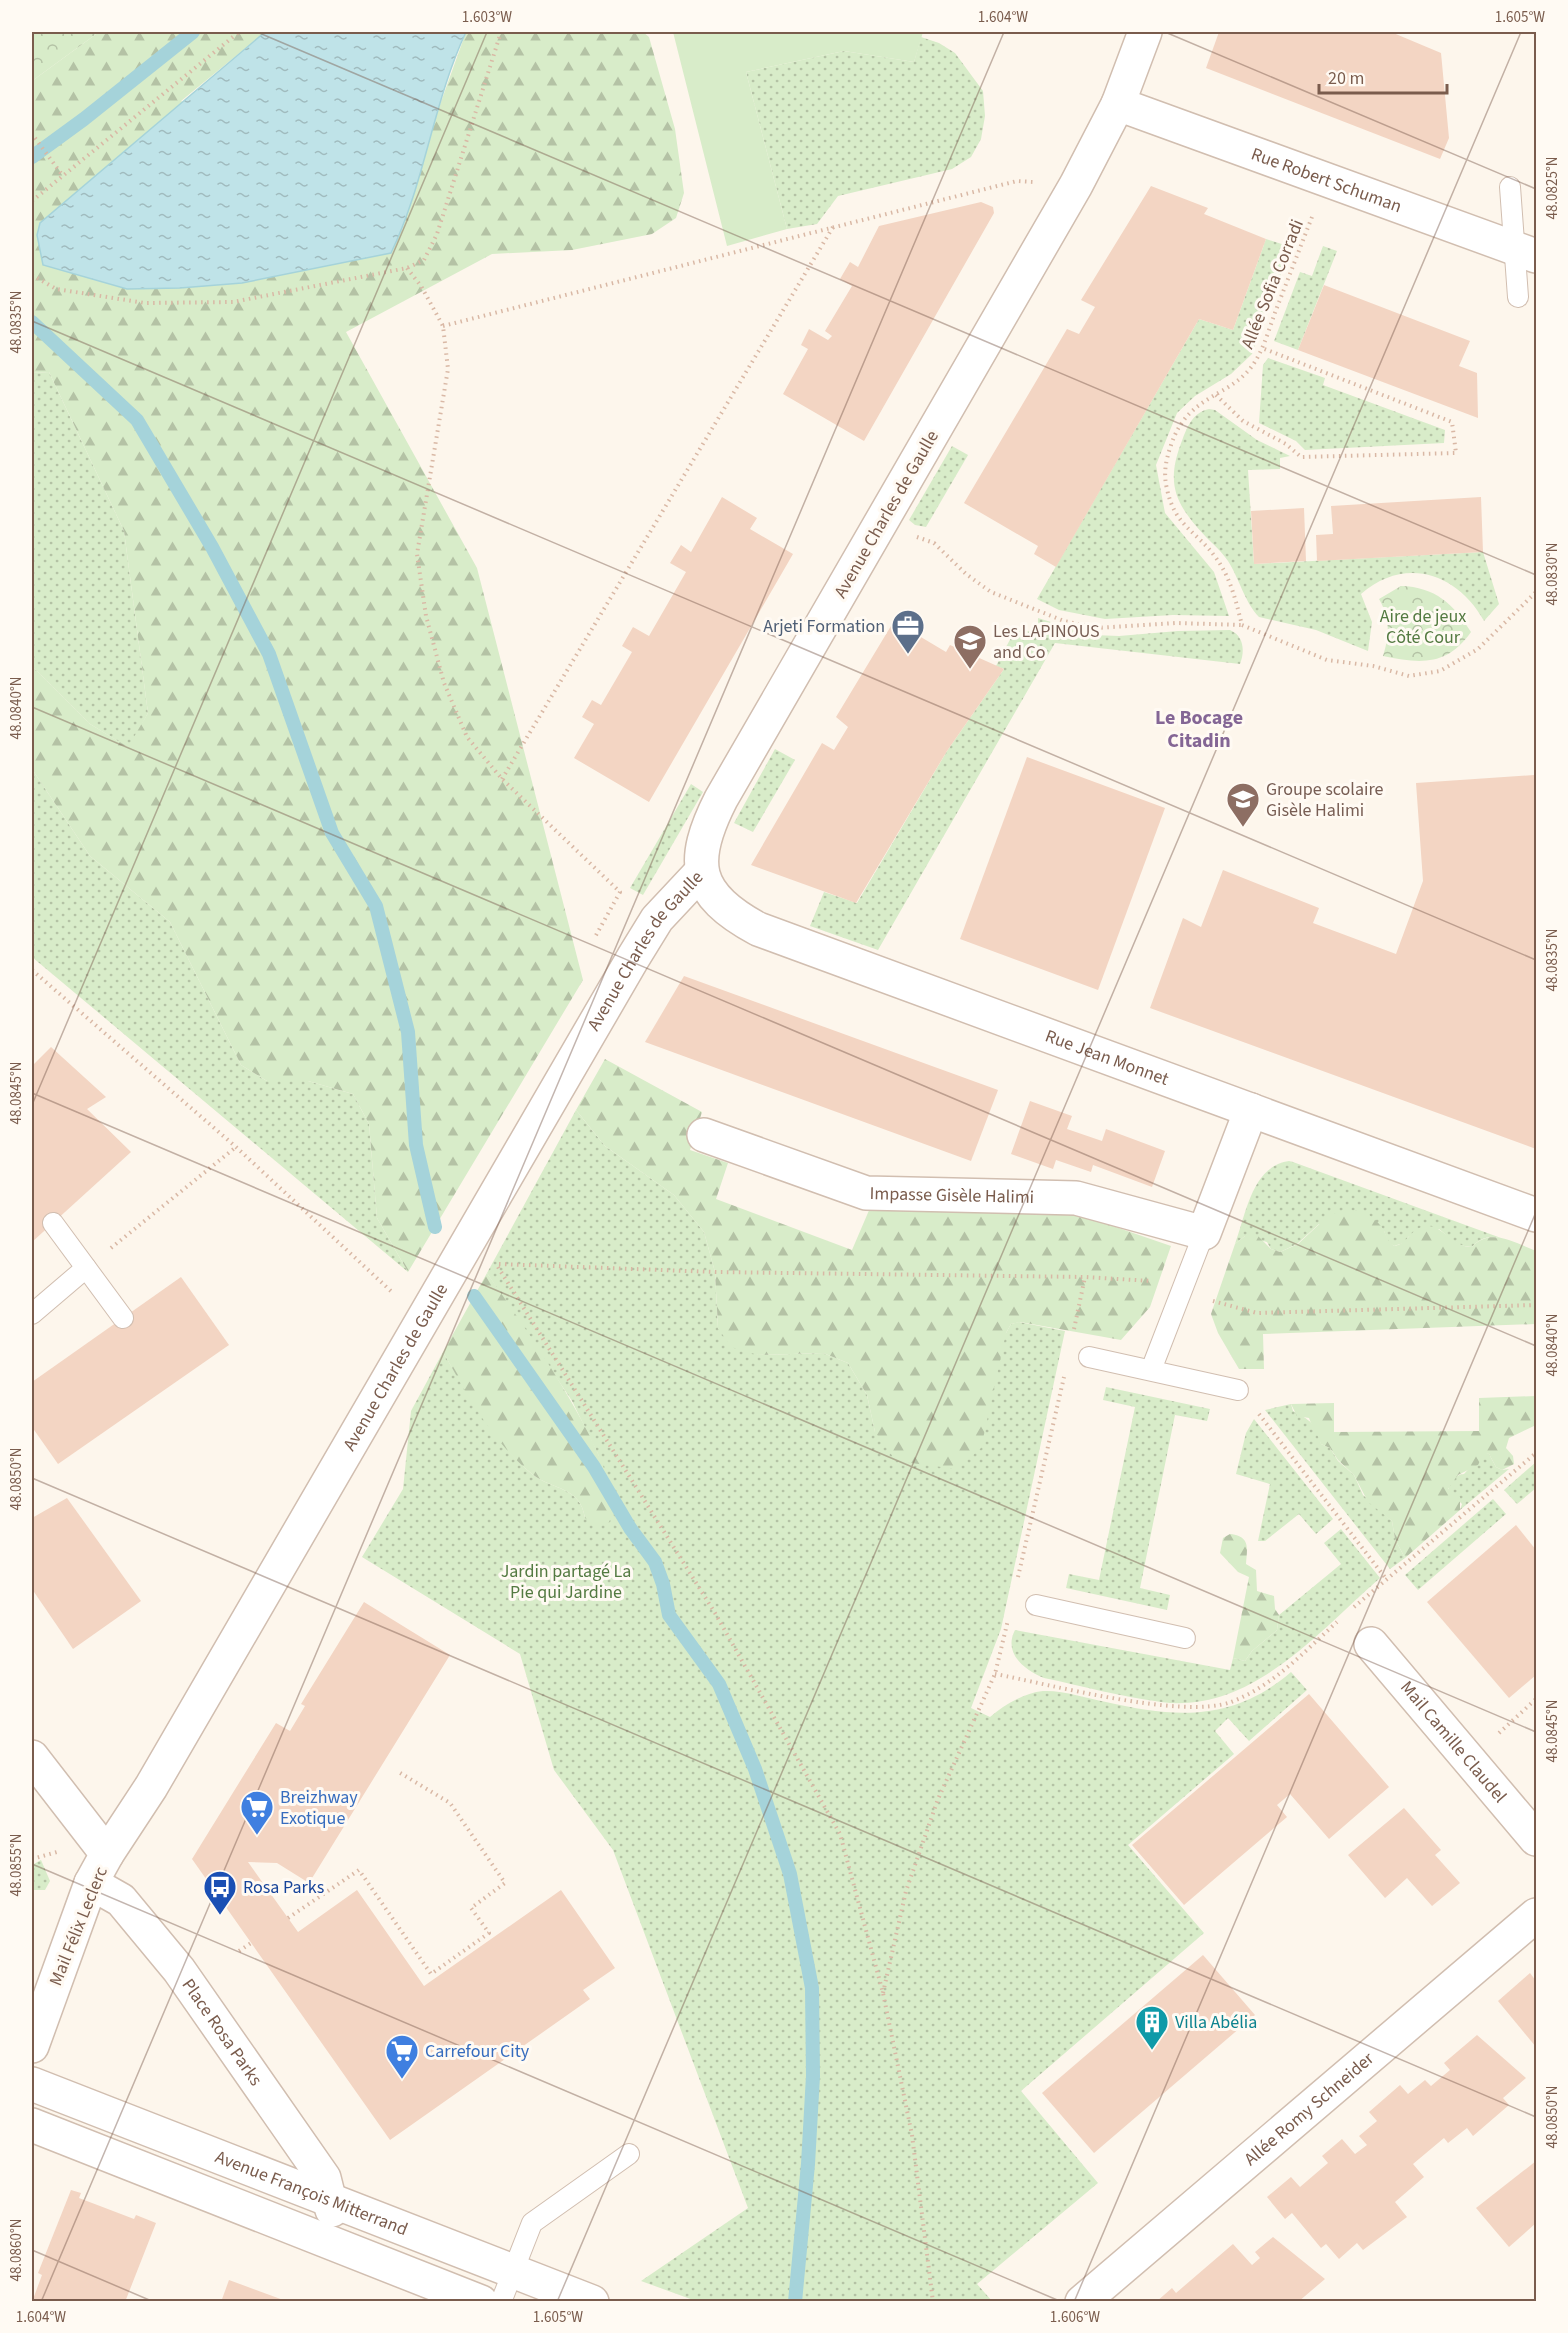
<svg xmlns="http://www.w3.org/2000/svg" width="1568" height="2333" font-family="'Source Sans 3',sans-serif">
  <defs>
    <pattern id="grass-dots" width="8" height="8" patternUnits="userSpaceOnUse" patternTransform="scale(1.5)"><rect width="8" height="8" fill="#d8ecc9"/><path d="M2 2h.1M6 6h.1" fill="none" stroke="#b4c2a5" stroke-width="1.8" stroke-linecap="round"/></pattern>
    <pattern id="forest-firs" width="22" height="20" patternUnits="userSpaceOnUse" patternTransform="scale(1.5)"><rect width="22" height="20" fill="#d8ecc9"/><path d="M5 1l3.5 6h-7zM16 11l3.5 6h-7z" fill="#b4c2a5"/></pattern>
    <pattern id="park-crowns" width="20" height="18" patternUnits="userSpaceOnUse" patternTransform="scale(1.5)"><rect width="20" height="18" fill="#d8ecc9"/><path d="M2 6a3 3 0 1 1 6 0M12 15a3 3 0 1 1 6 0" fill="none" stroke="#b4c2a5"/></pattern>
    <pattern id="water-ripples" width="26" height="14" patternUnits="userSpaceOnUse" patternTransform="scale(1.5)"><rect width="26" height="14" fill="#bfe3e8"/><path d="M2 4q2-2 4 0t4 0M15 11q2-2 4 0t4 0" fill="none" stroke="#a0bbbe"/></pattern>
  </defs>
  <rect width="100%" height="100%" fill="#fdf6ec"/>
  <g fill="url(#grass-dots)">
    <path d="M921,37l18,6 16,10 28,38 2,25 -4,23 -10,18 -19,12 -114,27 -21,28 -30,5 -41,-157 98,-21 70,11z"/>
    <path d="M1266,239l25,8 -39,107 -21,20 -36,22 -18,17 -21,52 9,48 49,59 15,44 -56,-1 -68,4 -46,-9 -22,-11 162,-280 34,11z"/>
    <path d="M1323,246l14,5 -39,99 -24,-9 26,-69 12,4z"/>
    <path d="M1268,358l57,20 -2,7 122,45 -1,13 -139,7 -9,-9 -37,-18 4,-58z"/>
    <path d="M49,372l75,159 24,182 -19,35 -39,-24 -58,-58v-293z"/>
    <path d="M1209,409l6,1 42,30 33,16 -10,2v11l-32,1 6,94 229,-12 16,52 -15,17c-27,-49 -80,-65 -123,-27l11,28 -4,29 -52,-21 -57,-13c-14,-14 -20,-39 -31,-56 -6,-9 -15,-17 -22,-24 -32,-34 -41,-54 -23,-99 5,-13 11,-26 26,-29z"/>
    <path d="M952,446l16,9 -42,72 -11,-2 -6,-5z"/>
    <path d="M1038,618l55,17 26,1 59,-5 52,-1c14,6 15,21 10,34l-185,-21 -177,307 -68,-24 14,-34 33,11 90,-152 57,-82 -8,-3 18,-34 7,-3 10,3 7,-2z"/>
    <path d="M775,749l20,11 -42,72 -19,-9z"/>
    <path d="M32,769l58,87 80,66 71,143 26,16h41l45,13 16,30 8,94 31,54 -376,-315z"/>
    <path d="M691,784l12,8 -60,103 -13,-7z"/>
    <path d="M576,1110l29,36 69,49 30,37 11,40 3,56 40,27 65,-2 25,10 19,32 8,37 131,-99 5,-9 8,-2 46,9 -64,298 -30,79 19,9c14,-12 34,-24 53,-26 20,-1 43,7 63,11 70,16 127,20 185,-30l16,18 -58,51 -21,-23 -13,13 19,23 -106,91 76,88 -183,158 77,92 -121,101 15,17h-296l-55,-20 107,-73 -135,-358 -59,-80 -34,-116 -158,-97 41,-68 8,-78 32,-59c23,39 54,94 89,122 22,17 48,12 53,44l18,-48 -5,-16 -26,-53 -85,-128z"/>
    <path d="M1289,1161l4,1 208,76c-13,-2 -20,-1 -29,9 -15,0 -22,-9 -33,-18l-31,8 -2,5 -12,4 -6,-4 -4,-11 -65,-7 -22,20 -17,8 -9,-3 -4,-7 -22,-6 -10,8c11,-30 17,-78 54,-83z"/>
    <path d="M1106,1387l104,22 -3,12 -32,-6 -35,173 30,7 -3,15 -101,-22 3,-14 30,6 36,-173 -32,-7z"/>
    <path d="M1291,1404l2,7c15,8 26,14 28,33l9,4 8,13 16,14 9,20 29,26 3,18 10,19 -15,11 -125,-159z"/>
    <path d="M1254,1419l79,100 -17,15 -17,-20 -34,27h-7l12,-57 -34,-10 10,-41z"/>
    <path d="M1484,1452l5,2 7,13 6,3 7,-1 -49,41 2,-6 -14,-14c3,-9 6,-15 16,-16z"/>
    <path d="M1536,1462v26l-19,16 -13,-14z"/>
    <path d="M1493,1499l13,15 -88,76 -13,-15z"/>
    <path d="M1341,1529l39,49c-62,54 -129,136 -219,124 -39,-5 -79,-16 -117,-24 -20,-8 -41,-25 -29,-48l215,40 3,-12 12,3 7,-10 25,-21 2,-15 62,-51 -17,-21z"/>
    <path d="M41,1860l9,21 -5,9h-13v-25z"/>
  </g>
  <g fill="url(#forest-firs)">
    <path d="M99,32h166l-84,69 221,129 35,-117 29,-81h177l6,5 26,92 9,64 -8,25 -24,16 -80,16 -80,4 -146,78 131,236 106,412 -175,292 -31,-54 -8,-94 -16,-30 -45,-13h-41l-26,-16 -71,-143 -80,-66 -58,-87v-103l58,58 38,23 20,-34 -24,-182 -75,-159 -17,1v-292z"/>
    <path d="M605,1059l97,53 -12,38 38,13 -12,36 136,51 18,-42 205,5 96,33 -21,61 -29,33 -101,-18 -9,2 -5,9 -25,115 -24,21 -61,-8 -21,-29 -8,-37 -19,-32 -25,-10 -65,2 -27,-8 -13,-19 -3,-56 -11,-40 -30,-37 -69,-49 -29,-36z"/>
    <path d="M1344,1210c18,0 29,4 39,19 4,7 4,12 11,17 14,-2 16,-17 31,-20 18,-2 27,21 47,21 18,-20 43,-4 64,4v73l-273,10 1,35h-25l-21,-36 -7,-19 24,-70 10,-8h13l13,13 9,3 18,-8 30,-28z"/>
    <path d="M487,1273c28,41 148,205 122,249l-16,2 -8,-6c-5,-32 -31,-27 -53,-44 -40,-32 -64,-78 -89,-122z"/>
    <path d="M1536,1396v29l-27,13 -3,10 7,8 1,8 -12,6 -6,-3 -7,-13 -5,-1 -6,12 -20,10 -10,14 12,8v13l-55,48 -10,-19 -3,-18 -24,-19 -14,-27 -16,-15 -8,-12 -9,-4c-3,-10 -9,-17 -12,-26l-12,-2 -6,-12 43,-1v29l145,-1v-33z"/>
    <path d="M1230,1534c21,2 17,15 16,30l10,6 1,21 17,5 1,13 4,6 -2,15 -25,21 -7,10 -12,-3 16,-81 -11,-5 -18,-19 3,-15z"/>
  </g>
  <g fill="url(#park-crowns)">
    <path d="M32,32h67l-67,49z"/>
    <path d="M1401,586c34,1 53,18 70,46 -24,34 -50,32 -88,24 7,-21 7,-38 -4,-57z"/>
  </g>
  <path fill="#d8ecc9" d="M673,32h250l-9,30 -70,-11 -98,21 41,157 -60,17z"/>
  <path fill="url(#water-ripples)" stroke="#a5d3da" stroke-width="1.5" d="M265,32h201c-33,70 -41,151 -75,221l-149,30 -62,5 -53,1 -84,-24 -6,-30 3,-12z"/>
  <g fill="none" stroke-linecap="round" stroke-linejoin="round">
    <g stroke="#a5d3da" stroke-width="14">
      <path d="M32,157l52,-38 109,-87"/>
      <path d="M32,322l105,98 75,127 57,107 63,179 44,73 32,126 8,113 19,82"/>
      <path d="M474,1296l120,171 36,61 25,34 8,22 6,31 50,69 36,85 35,105 22,114 1,88 -5,88 -13,138"/>
    </g>
  </g>
  <g fill="#f3d5c3">
    <path d="M1219,32h172l50,21 8,85 -9,21 -234,-91z"/>
    <path d="M1151,186l57,22 -4,6 62,25 -33,91 -34,-11 -143,248 -22,-13 4,-8 -74,-43 103,-174 12,5 16,-27 -14,-7z"/>
    <path d="M981,202l12,5 1,6 -130,228 -81,-47 25,-45 -7,-4 8,-16 19,11 4,-4 -7,-5 27,-45 -12,-7 10,-17 8,5 21,-41z"/>
    <path d="M1324,285l146,56 -11,25 18,7 1,45 -180,-68z"/>
    <path d="M722,497l35,21 -7,11 43,25 -144,248 -75,-44 20,-34 -12,-7 10,-17 9,5 31,-53 -10,-6 11,-19 16,9 37,-64 -16,-9 11,-18 10,7z"/>
    <path d="M1481,497l2,55 -166,9 -1,-26 17,-1 -2,-28z"/>
    <path d="M1304,508l2,53 -52,3 -3,-53z"/>
    <path d="M894,621l52,31 4,-7 54,24 -57,82 -91,152 -105,-38 71,-122 12,7 14,-23 -12,-10z"/>
    <path d="M1027,757l138,51 -67,182 -138,-51z"/>
    <path d="M1534,775l2,30v344l-386,-141 33,-90 18,9 22,-57 96,38 -6,15 83,31 27,-73 -7,-98z"/>
    <path d="M684,976l314,114 -27,71 -326,-119z"/>
    <path d="M51,1047l55,50 -19,12 44,43 -99,90v-176z"/>
    <path d="M1030,1101l42,15 -5,13 35,12 4,-12 59,22 -13,36 -59,-22 -2,7 -35,-12 -3,9 -42,-15z"/>
    <path d="M181,1277l48,68 -171,119 -26,-37v-45z"/>
    <path d="M67,1498l74,103 -68,48 -41,-60v-71z"/>
    <path d="M1516,1525l20,25v125l-27,23 -82,-96z"/>
    <path d="M364,1602l86,53 -141,228 -32,-20 -29,-1 50,70 59,-42 67,96 137,-96 54,78 -32,22 7,9 -200,141 -198,-281 84,-136 14,8 15,-25 -4,-2z"/>
    <path d="M1309,1694l80,93 -60,52 -39,-45 -13,11 10,12 -103,88 -52,-60z"/>
    <path d="M1404,1808l37,42 -6,5 25,28 -28,23 -25,-28 -22,20 -37,-43z"/>
    <path d="M1203,1955l52,60 -161,138 -52,-60z"/>
    <path d="M1530,1973l6,8v66l-38,-46z"/>
    <path d="M1477,2035l49,43 -23,20 6,7 -36,31 -6,-8 -19,15 -4,-5 -31,26 11,13 -29,25 12,15 -44,33 -6,-7 -18,16 -13,-15 -5,4 -29,-35 -7,6 -18,-22 24,-20 9,10 28,-24 -6,-7 20,-17 13,15 12,-9 -8,-9 18,-15 -8,-9 31,-27 8,9 17,-14 6,6 19,-16 -6,-7z"/>
    <path d="M1536,2161v62l-27,24 -33,-39z"/>
    <path d="M71,2190l10,3 -2,5 55,21 2,-4 20,8 -31,79h-93l10,-27 -4,-2z"/>
    <path d="M1273,2237l52,42 -27,23h-142l16,-14 4,5 57,-49 19,21 8,-7 -5,-6z"/>
    <path d="M229,2280l57,21v1h-65z"/>
  </g>
  <g fill="none" stroke-linecap="round" stroke-linejoin="round">
    <g stroke="#d1beb0" stroke-width="22">
      <g id="service">
        <path d="M1510,187l8,110"/>
        <path d="M53,1223l70,95"/>
        <path d="M32,1314l54,-46"/>
        <path d="M1089,1357l149,33"/>
        <path d="M1151,1370l53,-137"/>
        <path d="M1036,1605l149,33"/>
        <path d="M501,2302l31,-79 97,-69"/>
      </g>
    </g>
    <g stroke="#d1beb0" stroke-width="36">
      <g id="minor">
        <path id="s1" d="M704,1135l162,58 210,5 128,35 47,-123"/>
        <path id="s2" d="M1371,1644l165,195"/>
        <path d="M32,1757l75,97 -16,29 -59,163"/>
        <path id="s3" d="M107,1854l44,-67 482,-829 24,-39 44,-47"/>
        <path id="s4" d="M91,1883l30,17 58,70 145,208 8,32"/>
        <path id="s5" d="M32,2084l560,218"/>
        <path d="M32,2125l449,177"/>
        <path id="s6" d="M1082,2302l454,-387"/>
      </g>
    </g>
    <g stroke="#d1beb0" stroke-width="36">
      <g id="tertiary">
        <path id="s7" d="M1145,32l-27,72 -42,81 -355,614c-32,63 -28,95 37,130l778,286"/>
        <path id="s8" d="M1118,104l418,152"/>
      </g>
    </g>
    <g stroke="#d9b8a5" stroke-width="4" stroke-dasharray="1.5 4.5" stroke-linecap="butt">
      <path d="M35,138l28,38"/>
      <path d="M32,201l207,-169"/>
      <path d="M1312,217c-12,31 -24,62 -36,93 -6,16 -11,35 -20,50 -23,39 -67,31 -85,85 -5,15 -8,28 -4,44 8,38 30,42 49,69 15,20 20,44 26,67l85,35 46,6 36,10 31,-5 38,-22 58,-57"/>
      <path d="M407,268l14,18 22,40 5,43 -31,185 9,62 18,67 23,54 35,42 118,113 -25,45"/>
      <path d="M32,275l24,14 89,14 88,-1 174,-34 17,-8 13,-26 64,-202"/>
      <path d="M443,326l574,-145 16,1"/>
      <path d="M1216,395l27,26 43,23 15,13 155,-4 -4,-31 -190,-74"/>
      <path d="M917,537l17,6 32,31 25,18 73,29 32,7 80,-5 66,2"/>
      <path d="M502,779l331,-552"/>
      <path d="M32,970l204,177 157,146"/>
      <path d="M111,1248l125,-101"/>
      <path d="M499,1264l216,8 370,5 66,4"/>
      <path d="M498,1267l217,346 125,221 43,159 29,142 21,167"/>
      <path d="M1213,1301l44,12 279,-8"/>
      <path d="M1074,1329l11,-52"/>
      <path d="M1259,1414l128,166"/>
      <path d="M1018,1577l46,-200"/>
      <path d="M1354,1607l182,-154"/>
      <path d="M995,1674c54,10 187,46 236,28 42,-16 73,-50 106,-80"/>
      <path d="M1499,1733l37,-34"/>
      <path d="M32,1859l25,-7"/>
      <path d="M288,1918l71,-48 72,104 58,-41 -18,-25 34,-25 -55,-80 -53,-32"/>
      <path d="M239,1951l12,-8"/>
      <path d="M883,1993l23,-102 32,-92 57,-125 13,-54"/>
    </g>
    <use href="#service" stroke="#fff" stroke-width="20"/>
    <use href="#minor" stroke="#fff" stroke-width="33"/>
    <use href="#tertiary" stroke="#fff" stroke-width="33"/>
  </g>
  <path fill="none" stroke="#7a5c4d" stroke-width="1.5" stroke-opacity="0.45" d="M257,32l1279,543M1165,32l371,157M32,321l1504,639M32,707l1504,639M32,1093l1504,639M32,1105l455,-1073M32,1478l1504,639M32,1864l1030,438M32,2250l122,52M41,2302l963,-2270M557,2302l964,-2270M1074,2302l462,-1090"/>
  <defs>
    <g id="office-pin" transform="scale(1.725)"><path d="M0 17L-7.5 6A9.5 9.5 0 1 1 7.5 6Z" fill="#5c6f8a" stroke="#fffaf3"/><path d="M-6-3h4V-5.5h4V-3h4V5H-6ZM-1-4.5V-3h2v-1.5ZM-6 0V1H6V0Z" fill="#fff"/></g>
    <g id="school-pin" transform="scale(1.725)"><path d="M0 17L-7.5 6A9.5 9.5 0 1 1 7.5 6Z" fill="#8d6e63" stroke="#fffaf3"/><path d="M0-5L7-2L0 1L-7-2ZM-4 1L0 2.5L4 1V4Q0 6-4 4Z" fill="#fff"/></g>
    <g id="supermarket-pin" transform="scale(1.725)"><path d="M0 17L-7.5 6A9.5 9.5 0 1 1 7.5 6Z" fill="#3f7fe0" stroke="#fffaf3"/><path d="M-6-5.5h2.5l.6 2H6L4.5 2H-2.5L-4.4-4H-6ZM-1.5 3.2a1.3 1.3 0 1 0 .1 0ZM3 3.2a1.3 1.3 0 1 0 .1 0Z" fill="#fff"/></g>
    <g id="bus-pin" transform="scale(1.725)"><path d="M0 17L-7.5 6A9.5 9.5 0 1 1 7.5 6Z" fill="#1a4fb4" stroke="#fffaf3"/><path d="M-5-6H5V4H4V6H2V4H-2V6H-4V4H-5ZM-3.5-4V0h7V-4ZM-3.5 1.2v1.5H-2V1.2ZM2 1.2v1.5H3.5V1.2Z" fill="#fff"/></g>
    <g id="building-pin" transform="scale(1.725)"><path d="M0 17L-7.5 6A9.5 9.5 0 1 1 7.5 6Z" fill="#0f9aa8" stroke="#fffaf3"/><path d="M-4-6H4V6H1V3H-1V6H-4ZM-2.5-4.3h1.7v1.8h-1.7ZM.8-4.3h1.7v1.8H.8ZM-2.5-1h1.7V.8h-1.7ZM.8-1h1.7V.8H.8Z" fill="#fff"/></g>
  </defs>
  <g fill-rule="evenodd">
    <use href="#office-pin" x="908" y="626"/>
    <use href="#school-pin" x="970" y="641"/>
    <use href="#school-pin" x="1243" y="799"/>
    <use href="#supermarket-pin" x="257" y="1807"/>
    <use href="#bus-pin" x="220" y="1887"/>
    <use href="#building-pin" x="1152" y="2022"/>
    <use href="#supermarket-pin" x="402" y="2051"/>
  </g>
  <g text-anchor="middle" stroke-width="6" stroke-linejoin="round" paint-order="stroke">
    <g font-size="18" fill="#7a5c4d" stroke="#fffaf3">
      <text dy="6" stroke="none"><textPath href="#s8" startOffset="222">Rue Robert Schuman</textPath></text>
      <text transform="translate(1272 284) rotate(-68)" y="6">Allée Sofia Corradi</text>
      <text transform="translate(886 514) rotate(-60)" y="6">Avenue Charles de Gaulle</text>
      <text dy="6" stroke="none"><textPath href="#s3" startOffset="1052">Avenue Charles de Gaulle</textPath></text>
      <text dy="6" stroke="none"><textPath href="#s7" startOffset="1408">Rue Jean Monnet</textPath></text>
      <text dy="6" stroke="none"><textPath href="#s1" startOffset="258">Impasse Gisèle Halimi</textPath></text>
      <text dy="6" stroke="none"><textPath href="#s3" startOffset="566">Avenue Charles de Gaulle</textPath></text>
      <text dy="6" stroke="none"><textPath href="#s2" startOffset="128">Mail Camille Claudel</textPath></text>
      <text transform="translate(78 1926) rotate(-68)" y="6">Mail Félix Leclerc</text>
      <text dy="6" stroke="none"><textPath href="#s4" startOffset="201">Place Rosa Parks</textPath></text>
      <text dy="6" stroke="none"><textPath href="#s6" startOffset="298">Allée Romy Schneider</textPath></text>
      <text dy="6" stroke="none"><textPath href="#s5" startOffset="300">Avenue François Mitterrand</textPath></text>
    </g>
    <g font-size="18" fill="#537a41" stroke="#fffaf3">
      <text x="1423" y="622">Aire de jeux<tspan x="1423" dy="21">Côté Cour</tspan></text>
      <text x="566" y="1577">Jardin partagé La<tspan x="566" dy="21">Pie qui Jardine</tspan></text>
    </g>
    <g font-size="18" fill="#4e5e75" stroke="#fffaf3" text-anchor="end">
      <text x="885" y="632">Arjeti Formation</text>
    </g>
    <g font-size="18" fill="#785e54" stroke="#fffaf3" text-anchor="start">
      <text x="993" y="637">Les LAPINOUS<tspan x="993" dy="21">and Co</tspan></text>
      <text x="1266" y="795">Groupe scolaire<tspan x="1266" dy="21">Gisèle Halimi</tspan></text>
    </g>
    <g font-size="18" fill="#366cbe" stroke="#fffaf3" text-anchor="start">
      <text x="280" y="1803">Breizhway<tspan x="280" dy="21">Exotique</tspan></text>
      <text x="425" y="2057">Carrefour City</text>
    </g>
    <g font-size="18" fill="#164399" stroke="#fffaf3" text-anchor="start">
      <text x="243" y="1893">Rosa Parks</text>
    </g>
    <g font-size="18" fill="#0d838f" stroke="#fffaf3" text-anchor="start">
      <text x="1175" y="2028">Villa Abélia</text>
    </g>
    <g font-size="20" font-weight="bold" fill="#846695" stroke="#fffaf3">
      <text x="1199" y="724">Le Bocage<tspan x="1199" dy="23">Citadin</tspan></text>
    </g>
  </g>
  <rect width="1568" height="2333" fill="none" stroke="#fffaf3" stroke-width="66"/>
  <path d="M1319 84v9h128v-9" fill="none" stroke="#7a5c4d" stroke-width="3"/>
  <text x="1328" y="84" font-size="18" fill="#7a5c4d" stroke="#fffaf3" stroke-width="4.5" paint-order="stroke">20 m</text>
  <rect x="33" y="33" width="1502" height="2267" fill="none" stroke="#7a5c4d" stroke-width="2"/>
  <g font-size="15" text-anchor="middle" fill="#7a5c4d">
    <text x="487" y="22">1.603°W</text>
    <text x="1003" y="22">1.604°W</text>
    <text x="1520" y="22">1.605°W</text>
    <text transform="translate(1552 188) rotate(-90)" y="5">48.0825°N</text>
    <text transform="translate(16 322) rotate(-90)" y="5">48.0835°N</text>
    <text transform="translate(1552 574) rotate(-90)" y="5">48.0830°N</text>
    <text transform="translate(16 708) rotate(-90)" y="5">48.0840°N</text>
    <text transform="translate(1552 960) rotate(-90)" y="5">48.0835°N</text>
    <text transform="translate(16 1093) rotate(-90)" y="5">48.0845°N</text>
    <text transform="translate(1552 1345) rotate(-90)" y="5">48.0840°N</text>
    <text transform="translate(16 1479) rotate(-90)" y="5">48.0850°N</text>
    <text transform="translate(1552 1731) rotate(-90)" y="5">48.0845°N</text>
    <text transform="translate(16 1865) rotate(-90)" y="5">48.0855°N</text>
    <text transform="translate(1552 2117) rotate(-90)" y="5">48.0850°N</text>
    <text transform="translate(16 2250) rotate(-90)" y="5">48.0860°N</text>
    <text x="41" y="2322">1.604°W</text>
    <text x="558" y="2322">1.605°W</text>
    <text x="1075" y="2322">1.606°W</text>
  </g>
</svg>
